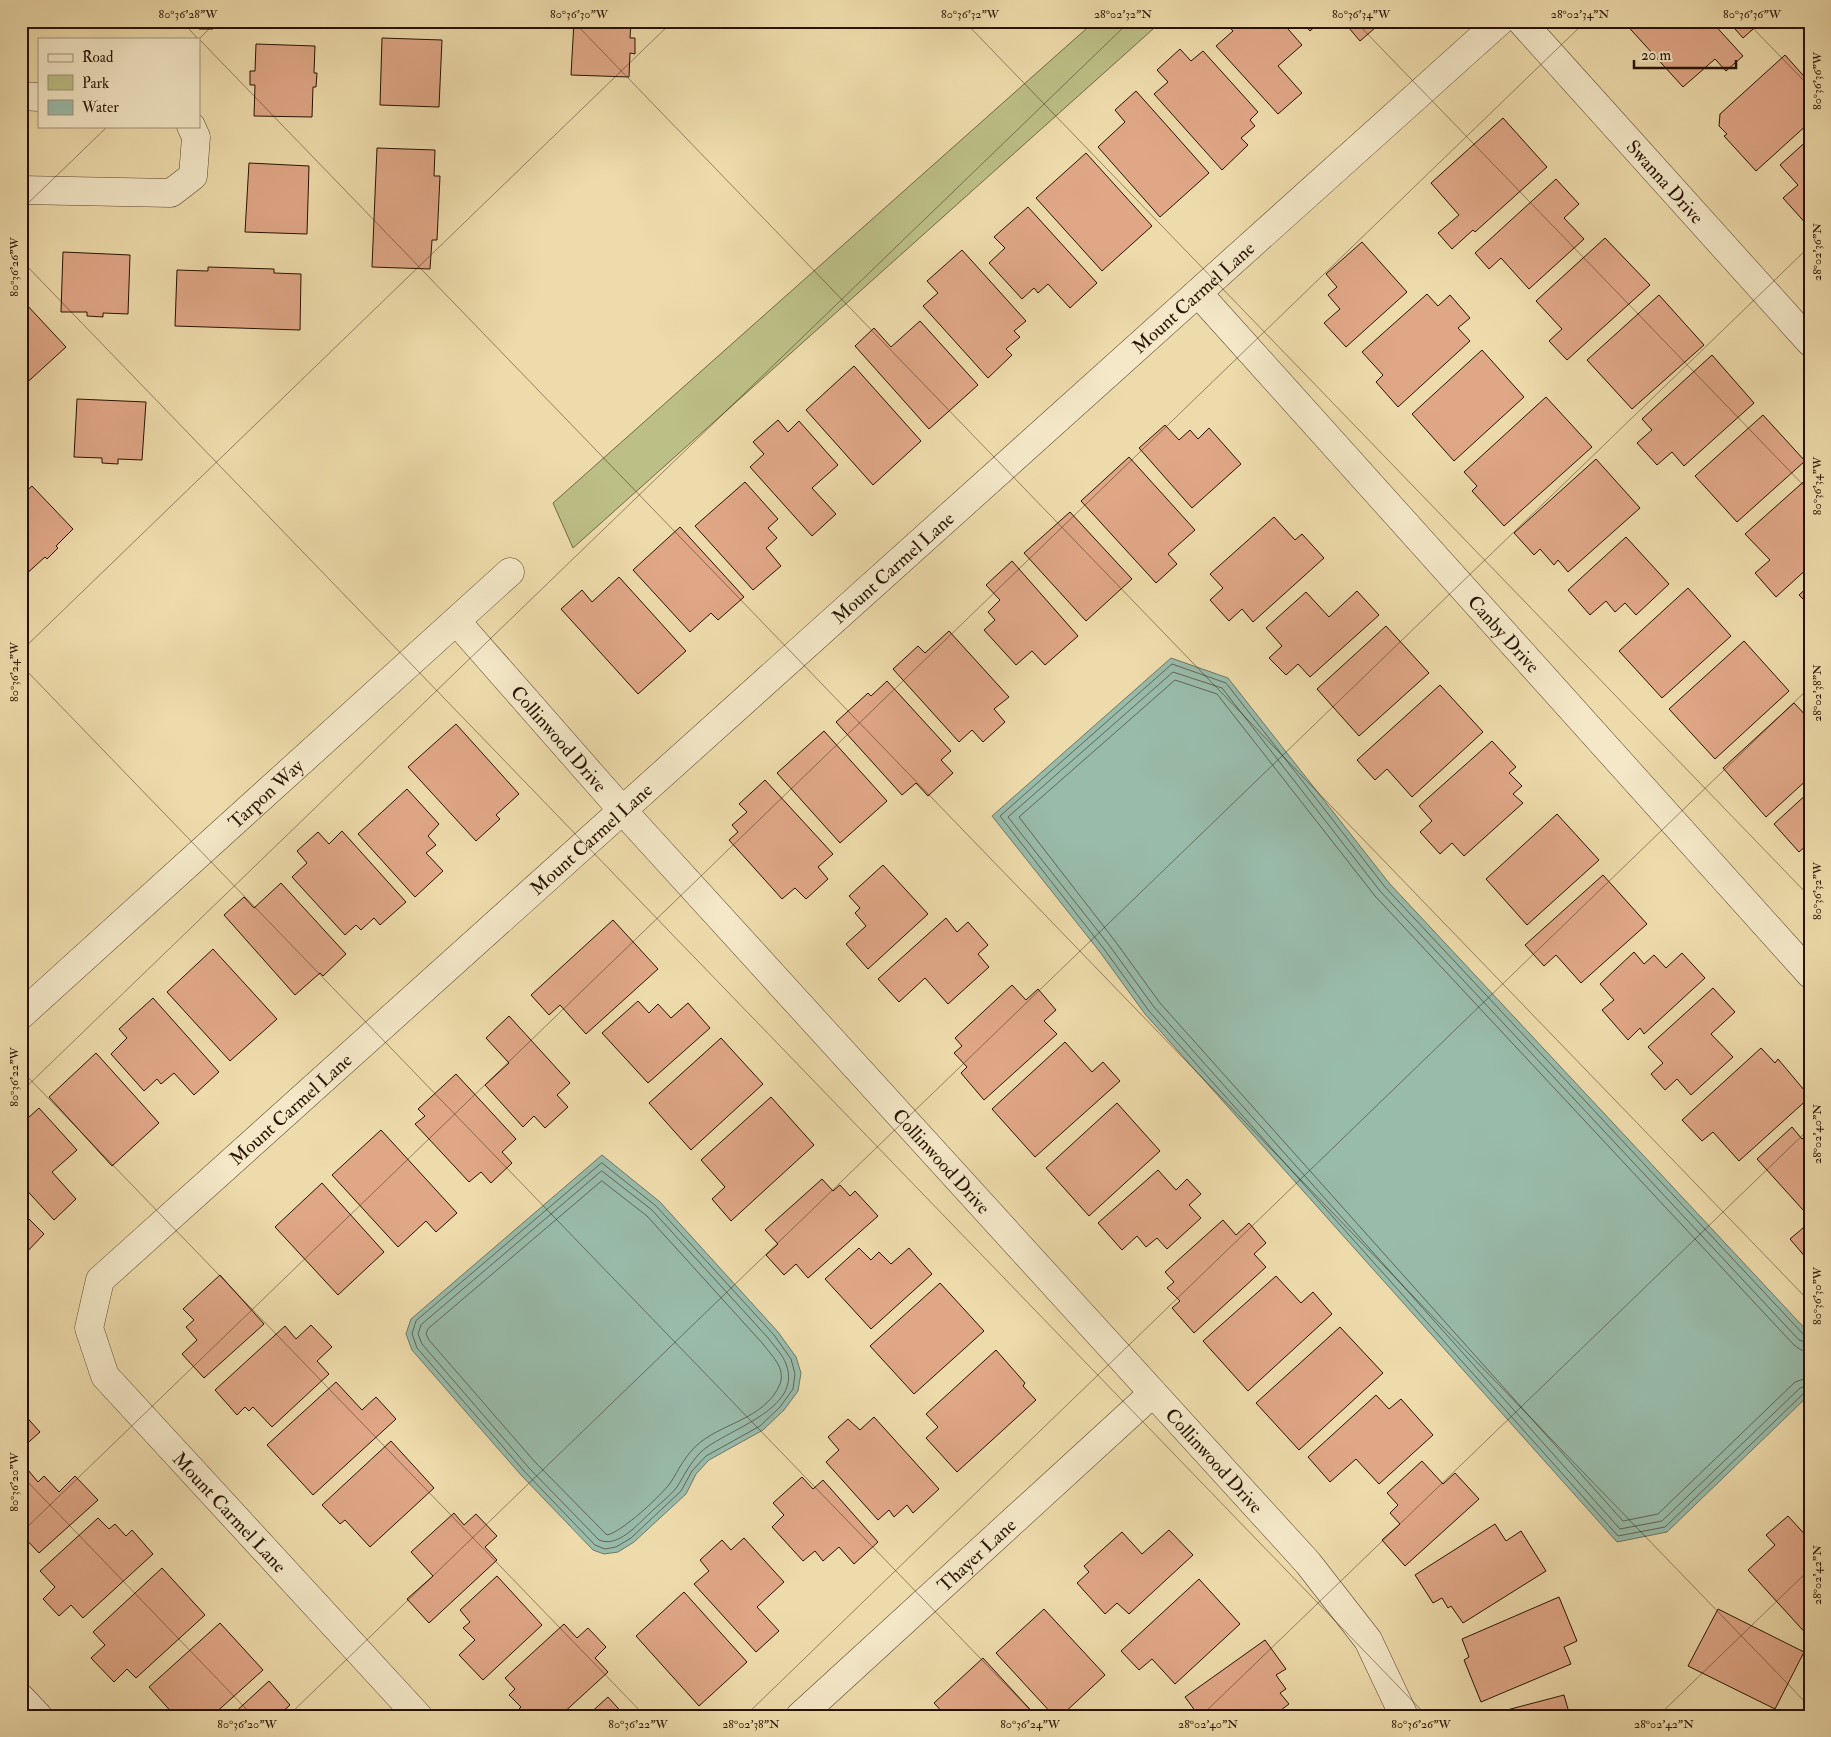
<svg xmlns="http://www.w3.org/2000/svg" width="1831" height="1737" font-family="'IM FELL Double Pica',serif">
  <rect width="100%" height="100%" fill="#eedbab"/>
  <filter id="stains"><feTurbulence type="fractalNoise" baseFrequency=".004" numOctaves="4"/><feColorMatrix values="0 0 0 0 .2 0 0 0 0 .09 0 0 0 0 .02 0 0 0 .5 -.17"/></filter>
  <radialGradient id="worn" r=".72"><stop offset=".6" stop-color="#630" stop-opacity="0"/><stop offset="1" stop-color="#630" stop-opacity=".3"/></radialGradient>
  <path fill="#bcbf86" stroke="#726843" d="M1095,21h67l-589,527 -20,-45z"/>
  <g fill="#9ba" stroke="#6c7766">
    <path d="M1171,658l57,20 161,205 421,451v60l-143,138 -50,10 -472,-528 -45,-62 -108,-136z"/>
    <path d="M602,1155l58,47 118,130 18,25 5,16 -3,18 -14,19 -21,20 -54,30 -13,14 -10,20 -52,48 -16,10 -14,2 -11,-4 -72,-75 -109,-125 -6,-16 5,-15z"/>
  </g>
  <g fill="none" stroke-linecap="round" stroke-linejoin="round">
    <g stroke="#606655" stroke-width="1">
      <path d="M602,1163l54,43 118,129 17,24 4,15 -2,15 -13,18 -20,19 -54,30 -14,15 -11,20 -50,47 -15,9 -11,2 -10,-4 -70,-73 -108,-124 -5,-14 4,-13z"/>
      <path d="M602,1171l50,39 117,129c5,7 14,16 17,25 18,46 -62,66 -85,88 -11,11 -16,22 -24,35 -7,9 -19,18 -27,26 -13,12 -32,35 -51,27l-70,-72 -107,-124 -4,-10 3,-9z"/>
      <path d="M602,1181l45,35 116,128c8,11 23,24 17,40 -15,36 -61,39 -85,63 -11,11 -16,22 -24,35 -9,13 -49,50 -64,53l-72,-73 -106,-122 -3,-6 2,-5z"/>
      <path d="M1810,1337l-6,-2 -419,-448 -159,-204 -54,-19 -172,152 104,133 45,62 469,525 47,-9 139,-134 6,-2"/>
      <path d="M1810,1344l-11,-4 -419,-449 -158,-203 -49,-16 -165,145 101,128 45,62 466,522 42,-8 138,-133 10,-3"/>
      <path d="M1810,1351l-9,-1 -7,-5 -419,-449 -158,-202 -42,-14 -156,137 96,124 45,62 463,518 35,-7 137,-132 15,-5"/>
    </g>
  </g>
  <g fill="#e0a787" stroke="#281200">
    <path d="M170,21h69v4l-26,-1v5h-14v-5z"/>
    <path d="M574,21h57l-1,17h5v16l-5,-1 -1,24 -58,-2z"/>
    <path d="M1224,21h57l21,24 -24,21 24,27 -24,21 -62,-68 17,-15z"/>
    <path d="M1301,21h20l-11,10z"/>
    <path d="M1343,21h40l-23,20z"/>
    <path d="M1623,21h88l32,35 -17,15 -11,-12 -32,28z"/>
    <path d="M1728,21h32l1,1 -18,16z"/>
    <path d="M382,38l60,2 -3,67 -59,-2z"/>
    <path d="M256,44l59,2 -1,27h3l-1,14h-3l-1,30 -58,-1 1,-31h-5v-14h5z"/>
    <path d="M1180,49l11,12 12,-10 55,61 -8,8 5,6 -14,12 7,7 -26,25 -68,-76 14,-12 -11,-12z"/>
    <path d="M1785,55l25,28v39l-54,49 -32,-35 3,-2 -8,-8 1,-12z"/>
    <path d="M1136,91l73,82 -49,44 -62,-70 27,-25 -10,-12z"/>
    <path d="M1503,118l44,49 -72,65 -2,-2 -21,19 -14,-16 21,-18 -28,-32z"/>
    <path d="M1810,138v88l-1,1 -26,-29 15,-13 -18,-20z"/>
    <path d="M377,148l58,2 -1,26h6l-3,64h-5l-2,29 -58,-2z"/>
    <path d="M1086,153l66,73 -50,45 -66,-73z"/>
    <path d="M249,163l60,3 -2,68 -62,-2z"/>
    <path d="M1556,179l23,25 -15,14 20,21 -55,50 -28,-31 -12,11 -14,-16z"/>
    <path d="M1028,207l69,76 -27,25 -22,-24 -10,9 -4,-5 -12,11 -33,-36 16,-15 -11,-11z"/>
    <path d="M1605,238l45,47 -83,75 -18,-19 13,-12 -26,-28z"/>
    <path d="M1362,242l45,50 -61,55 -22,-24 16,-14 -12,-14 9,-8 -11,-13z"/>
    <path d="M962,250l64,71 -12,10 6,6 -14,12 6,6 -24,23 -65,-72 15,-13 -11,-12z"/>
    <path d="M63,252l67,3 -2,59 -25,-1v4l-16,-1v-4h-26z"/>
    <path d="M208,267l66,2v4l27,1 -1,56 -125,-4 2,-56 31,1z"/>
    <path d="M1427,294l11,12 12,-11 20,23 -12,10 12,13 -72,66 -22,-25 7,-7 -21,-23z"/>
    <path d="M1659,295l45,50 -72,64 -45,-49z"/>
    <path d="M26,304l40,43 -45,41v-79z"/>
    <path d="M920,321l58,64 -49,44 -74,-83 19,-18 17,19z"/>
    <path d="M1482,350l42,47 -70,64 -42,-47z"/>
    <path d="M1712,355l42,48 -70,63 -12,-14 -15,13 -20,-22 15,-13 -10,-11z"/>
    <path d="M854,366l67,75 -48,44 -67,-75z"/>
    <path d="M1546,397l46,50 -88,79 -32,-35 5,-5 -13,-14z"/>
    <path d="M77,399l69,3 -4,58 -24,-1v5l-16,-1v-5l-28,-1z"/>
    <path d="M1763,415l42,46 -68,61 -42,-46z"/>
    <path d="M778,420l10,12 11,-11 39,44 -26,23 24,26 -24,22 -62,-69 14,-13 -11,-12z"/>
    <path d="M1165,425l14,15 11,-10 8,9 11,-11 32,36 -49,44 -53,-60z"/>
    <path d="M1129,457l66,73 -27,24 9,10 -21,19 -75,-82z"/>
    <path d="M1596,459l44,49 -72,64 -10,-12 -4,5 -14,-16 -6,6 -20,-22z"/>
    <path d="M1810,476v90l-34,31 -21,-24 15,-13 -25,-26z"/>
    <path d="M745,482l33,37 -10,9 9,10 -11,10 15,18 -28,24 -58,-64z"/>
    <path d="M32,486l41,43 -17,17 2,2 -11,11 -2,-2 -22,20 -2,-2v-79z"/>
    <path d="M1070,512l62,67 -46,42 -62,-68z"/>
    <path d="M1274,517l21,23 7,-6 22,24 -71,64 -11,-13 -13,12 -19,-21 13,-12 -13,-14z"/>
    <path d="M680,527l64,70 -26,23 -7,-7 -21,19 -57,-62z"/>
    <path d="M1626,537l43,47 -33,31 -11,-12 -10,9 -9,-11 -16,14 -22,-25z"/>
    <path d="M1012,561l66,75 -33,29 -13,-14 -16,14 -32,-35 11,-10 -7,-8 12,-12 -14,-15z"/>
    <path d="M619,577l67,74 -48,43 -77,-85 21,-19 10,12z"/>
    <path d="M1810,585v21l-11,-11z"/>
    <path d="M1688,588l43,48 -69,62 -43,-47z"/>
    <path d="M1357,591l22,24 -69,62 -12,-13 -12,11 -17,-17 13,-12 -16,-18 40,-36 23,25z"/>
    <path d="M1386,626l43,47 -70,63 -42,-47z"/>
    <path d="M949,631l60,66 -15,12 11,13 -22,20 -11,-12 -13,12 -66,-73 25,-23 7,7z"/>
    <path d="M1744,641l45,50 -74,68 -46,-50z"/>
    <path d="M887,681l64,70 -10,9 12,13 -25,23 -12,-13 -14,12 -66,-73 32,-29 3,3z"/>
    <path d="M1440,685l43,47 -71,65 -25,-28 -12,11 -18,-20z"/>
    <path d="M1794,703l16,17v57l-44,40 -43,-49z"/>
    <path d="M456,724l63,70 -23,21 4,4 -24,22 -68,-74z"/>
    <path d="M824,731l63,70 -47,42 -63,-70z"/>
    <path d="M1492,741l24,26 -7,6 13,13 -9,8 10,9 -59,53 -12,-13 -12,11 -20,-22 12,-11 -13,-15z"/>
    <path d="M765,780l68,74 -15,13 10,12 -22,20 -11,-11 -13,11 -53,-59 9,-8 -6,-7 15,-13 -8,-8z"/>
    <path d="M407,789l32,35 -11,12 8,9 -10,8 17,18 -28,26 -57,-63z"/>
    <path d="M1810,791v51l-11,10 -25,-28z"/>
    <path d="M1557,814l42,46 -72,65 -41,-46z"/>
    <path d="M342,831l64,71 -26,23 -6,-7 -13,12 -5,-5 -11,10 -53,-58 15,-14 -10,-12 21,-19 11,12z"/>
    <path d="M883,865l45,49 -60,55 -22,-25 20,-18 -11,-13 5,-5 -11,-12z"/>
    <path d="M1603,875l44,49 -66,59 -25,-28 -12,11 -19,-21z"/>
    <path d="M281,883l65,71 -23,22 -3,-3 -25,22 -71,-80 20,-18 10,11z"/>
    <path d="M946,918l11,14 11,-10 20,23 -10,9 11,13 -41,37 -23,-26 -26,24 -21,-23z"/>
    <path d="M613,920l45,49 -72,65 -26,-29 -11,10 -18,-20z"/>
    <path d="M213,949l64,70 -47,42 -63,-69z"/>
    <path d="M1634,952l10,12 10,-9 12,13 16,-15 23,25 -61,56 -4,-6 -12,12 -26,-30 12,-10 -14,-16z"/>
    <path d="M1012,985l14,15 12,-11 18,21 -12,11 13,13 -73,66 -23,-27 6,-6 -13,-14 8,-7 -7,-8z"/>
    <path d="M1713,988l22,24 -24,22 22,23 -42,38 -14,-16 -12,11 -14,-16 12,-11 -15,-16z"/>
    <path d="M153,998l66,74 -25,23 -20,-22 -13,11 -4,-5 -13,12 -33,-37 16,-16 -8,-9z"/>
    <path d="M638,1001l11,12 9,-9 13,14 17,-15 22,25 -62,55 -46,-50z"/>
    <path d="M509,1016l61,67 -13,12 11,12 -23,21 -11,-12 -11,11 -38,-42 24,-22 -23,-25z"/>
    <path d="M721,1038l42,46 -72,66 -42,-47z"/>
    <path d="M1065,1042l27,30 11,-10 17,19 -85,76 -43,-48z"/>
    <path d="M1761,1048l14,15 3,-4 32,38 -71,64 -26,-29 -11,9 -20,-21z"/>
    <path d="M96,1053l63,70 -47,43 -63,-69z"/>
    <path d="M456,1074l60,65 -14,13 10,11 -21,20 -10,-11 -12,10 -54,-58 10,-8 -7,-7z"/>
    <path d="M771,1097l43,48 -83,76 -19,-22 13,-12 -24,-27z"/>
    <path d="M1117,1103l43,48 -71,65 -43,-48z"/>
    <path d="M39,1108l38,42 -25,22 24,27 -22,21 -33,-36v-73l7,7z"/>
    <path d="M1792,1127l10,12 8,-7v71l-7,7 -46,-51z"/>
    <path d="M381,1130l76,83 -21,19 -10,-11 -28,26 -66,-72z"/>
    <path d="M1158,1170l18,20 11,-11 14,15 -12,11 12,13 -34,31 -10,-11 -11,9 -9,-11 -15,14 -24,-27z"/>
    <path d="M822,1179l11,12 7,-6 10,11 5,-5 23,25 -70,62 -12,-14 -12,11 -18,-20 12,-11 -13,-14z"/>
    <path d="M322,1183l62,69 -46,43 -63,-68z"/>
    <path d="M21,1211l23,23 -21,22 -2,-2z"/>
    <path d="M1223,1220l13,15 13,-12 17,20 -12,11 12,13 -72,66 -22,-25 8,-7 -13,-13 7,-6 -9,-10z"/>
    <path d="M1810,1222v34l-3,3 -17,-20z"/>
    <path d="M859,1248l12,12 8,-8 12,12 18,-16 23,26 -61,55 -46,-50z"/>
    <path d="M220,1275l44,49 -60,54 -22,-24 15,-14 -11,-13 8,-7 -11,-11z"/>
    <path d="M1276,1276l25,27 12,-11 19,22 -84,77 -45,-50z"/>
    <path d="M940,1283l44,48 -70,63 -44,-48z"/>
    <path d="M311,1325l21,22 -15,14 12,13 -57,53 -19,-20 -4,4 -4,-4 -8,8 -22,-25 70,-64 11,13z"/>
    <path d="M1340,1327l43,46 -84,77 -43,-47z"/>
    <path d="M996,1350l29,33 -2,3 13,14 -79,72 -31,-34 12,-11 -12,-13z"/>
    <path d="M336,1382l26,28 14,-13 20,22 -83,76 -46,-50z"/>
    <path d="M1376,1395l13,14 12,-10 32,36 -54,49 -23,-25 -26,23 -22,-25z"/>
    <path d="M21,1411l19,21 -19,17z"/>
    <path d="M874,1417l65,72 -26,24 -6,-8 -13,12 -5,-7 -11,10 -52,-58 13,-12 -11,-13 20,-18 12,11z"/>
    <path d="M391,1441l43,47 -64,59 -25,-27 -5,4 -18,-19z"/>
    <path d="M1422,1461l21,23 12,-11 24,26 -74,67 -23,-26 18,-16 -10,-11 8,-8 -11,-12z"/>
    <path d="M28,1470l10,12 6,-6 15,16 16,-16 23,24 -59,53 -18,-19v-58z"/>
    <path d="M802,1477l11,12 10,-9 55,62 -24,22 -15,-17 -16,14 -8,-10 -12,10 -31,-34 12,-12 -11,-12z"/>
    <path d="M454,1513l10,12 12,-11 21,22 -12,11 12,13 -68,63 -22,-24 26,-23 -22,-24z"/>
    <path d="M1788,1516l22,24v98l-62,-68 27,-25 -9,-10z"/>
    <path d="M98,1518l11,11 6,-5 11,12 6,-6 21,24 -70,64 -12,-13 -12,11 -16,-17 12,-12 -15,-16z"/>
    <path d="M1495,1524l11,17 15,-10 25,40 -83,52 -12,-17 -3,2 -6,-10 -9,5 -18,-28z"/>
    <path d="M1169,1530l24,25 -64,59 -12,-11 -12,11 -28,-31 12,-11 -5,-6 38,-34 20,22z"/>
    <path d="M744,1538l40,44 -27,25 22,24 -23,21 -62,-68 15,-13 -9,-11 22,-20 9,10z"/>
    <path d="M162,1568l43,47 -69,63 -9,-9 -13,13 -23,-24 14,-13 -12,-13z"/>
    <path d="M497,1576l45,49 -59,55 -24,-25 16,-15 -12,-12 7,-6 -10,-12z"/>
    <path d="M1199,1579l41,45 -65,60 -23,-25 -13,11 -18,-19z"/>
    <path d="M684,1592l63,70 -48,44 -63,-70z"/>
    <path d="M1559,1597l18,44 -13,6 7,17 -90,38 -17,-42 5,-3 -7,-18z"/>
    <path d="M1044,1609l61,66 -44,41h-7l-58,-63z"/>
    <path d="M1718,1609l86,43 -29,57 -87,-43z"/>
    <path d="M220,1623l43,47 -51,46h-37l-26,-29z"/>
    <path d="M564,1624l13,14 11,-10 18,19 -11,11 13,14 -48,44h-43l-2,-3 6,-6 -12,-12 6,-6 -10,-11z"/>
    <path d="M1265,1640l21,29 -10,6 10,14 -6,4 9,11 -16,12h-82l5,-4 -11,-15z"/>
    <path d="M983,1658l53,58h-90l-12,-13z"/>
    <path d="M269,1681l21,24 -12,11h-47z"/>
    <path d="M1564,1695l6,21h-86z"/>
    <path d="M608,1697l17,19h-38z"/>
  </g>
  <g fill="none" stroke-linecap="round" stroke-linejoin="round">
    <g stroke="#5a442b" stroke-width="29">
      <g id="minor">
        <path id="s1" d="M1521,21l289,321"/>
        <path d="M21,96l18,1"/>
        <path d="M21,190l150,3 22,-17 3,-39 -5,-11"/>
        <path id="s2" d="M1198,293l612,681"/>
        <path id="s3" d="M457,622l166,189 685,752 60,77 36,76"/>
        <path id="s4" d="M21,1015l489,-443"/>
        <path d="M21,1698l17,18"/>
        <path id="s5" d="M418,1716l-313,-340 -16,-48 11,-48 1400,-1259"/>
        <path id="s6" d="M800,1716l353,-323"/>
      </g>
    </g>
    <use href="#minor" stroke="#f4e8c8" stroke-width="28"/>
  </g>
  <path fill="none" stroke="#281200" stroke-width="1" stroke-opacity="0.45" d="M182,21l16,18M573,21l1237,1281M964,21l846,876M1355,21l455,471M1746,21l64,66M199,39l1611,1668M199,39l18,-18M21,210l87,-84M21,260l1406,1456M21,651l652,-630M21,665l1015,1051M21,1070l624,646M21,1092l1109,-1071M21,1475l232,241M21,1533l1565,-1512M288,1716l1522,-1470M745,1716l1065,-1029M1201,1716l609,-588M1658,1716l152,-147"/>
  <g text-anchor="middle" stroke-width="5" stroke-linejoin="round" paint-order="stroke">
    <g font-size="19" fill="#281200" stroke="#f4e8c8">
      <text dy="7" stroke="none"><textPath href="#s1" startOffset="216">Swanna Drive</textPath></text>
      <text dy="7" stroke="none"><textPath href="#s5" startOffset="2032">Mount Carmel Lane</textPath></text>
      <text dy="7" stroke="none"><textPath href="#s5" startOffset="1628">Mount Carmel Lane</textPath></text>
      <text dy="7" stroke="none"><textPath href="#s2" startOffset="458">Canby Drive</textPath></text>
      <text dy="7" stroke="none"><textPath href="#s3" startOffset="155">Collinwood Drive</textPath></text>
      <text dy="7" stroke="none"><textPath href="#s4" startOffset="330">Tarpon Way</textPath></text>
      <text dy="7" stroke="none"><textPath href="#s5" startOffset="1222">Mount Carmel Lane</textPath></text>
      <text dy="7" stroke="none"><textPath href="#s5" startOffset="818">Mount Carmel Lane</textPath></text>
      <text dy="7" stroke="none"><textPath href="#s3" startOffset="725">Collinwood Drive</textPath></text>
      <text dy="7" stroke="none"><textPath href="#s3" startOffset="1130">Collinwood Drive</textPath></text>
      <text transform="translate(230 1512) rotate(47)" y="7">Mount Carmel Lane</text>
      <text dy="7" stroke="none"><textPath href="#s6" startOffset="239">Thayer Lane</textPath></text>
    </g>
  </g>
  <rect width="1831" height="1737" fill="none" stroke="#eedbab" stroke-width="55"/>
  <rect x="38" y="38" width="162" height="90" fill="#f4e8c8" stroke="#a29278"/>
  <rect x="48" y="54" width="25" height="8" fill="#f4e8c8" stroke="#a29278"/>
  <text x="82" y="62" font-size="15" fill="#281200">Road</text>
  <rect x="48" y="75" width="25" height="15" fill="#bcbf86" stroke="#a29278"/>
  <text x="82" y="88" font-size="15" fill="#281200">Park</text>
  <rect x="48" y="100" width="25" height="15" fill="#99bbaa" stroke="#a29278"/>
  <text x="82" y="112" font-size="15" fill="#281200">Water</text>
  <path d="M1634 60v8h102v-8" fill="none" stroke="#281200" stroke-width="2.5"/>
  <text x="1641" y="60" font-size="15" fill="#281200" stroke="#f4e8c8" stroke-width="4" paint-order="stroke">20 m</text>
  <rect x="28" y="28" width="1776" height="1682" fill="none" stroke="#281200" stroke-width="2"/>
  <g font-size="12" text-anchor="middle" fill="#281200">
    <text x="188" y="18">80°36'28"W</text>
    <text x="579" y="18">80°36'30"W</text>
    <text x="970" y="18">80°36'32"W</text>
    <text x="1123" y="18">28°02'32"N</text>
    <text x="1361" y="18">80°36'34"W</text>
    <text x="1580" y="18">28°02'34"N</text>
    <text x="1752" y="18">80°36'36"W</text>
    <text transform="translate(1817 81) rotate(-90)" y="4">80°36'36"W</text>
    <text transform="translate(1817 252) rotate(-90)" y="4">28°02'36"N</text>
    <text transform="translate(14 267) rotate(-90)" y="4">80°36'26"W</text>
    <text transform="translate(1817 486) rotate(-90)" y="4">80°36'34"W</text>
    <text transform="translate(14 672) rotate(-90)" y="4">80°36'24"W</text>
    <text transform="translate(1817 693) rotate(-90)" y="4">28°02'38"N</text>
    <text transform="translate(1817 891) rotate(-90)" y="4">80°36'32"W</text>
    <text transform="translate(14 1077) rotate(-90)" y="4">80°36'22"W</text>
    <text transform="translate(1817 1134) rotate(-90)" y="4">28°02'40"N</text>
    <text transform="translate(1817 1296) rotate(-90)" y="4">80°36'30"W</text>
    <text transform="translate(14 1482) rotate(-90)" y="4">80°36'20"W</text>
    <text transform="translate(1817 1575) rotate(-90)" y="4">28°02'42"N</text>
    <text x="247" y="1728">80°36'20"W</text>
    <text x="638" y="1728">80°36'22"W</text>
    <text x="751" y="1728">28°02'38"N</text>
    <text x="1030" y="1728">80°36'24"W</text>
    <text x="1208" y="1728">28°02'40"N</text>
    <text x="1421" y="1728">80°36'26"W</text>
    <text x="1664" y="1728">28°02'42"N</text>
  </g>
  <rect width="100%" height="100%" filter="url(#stains)"/>
  <rect width="100%" height="100%" fill="url(#worn)"/>
</svg>
